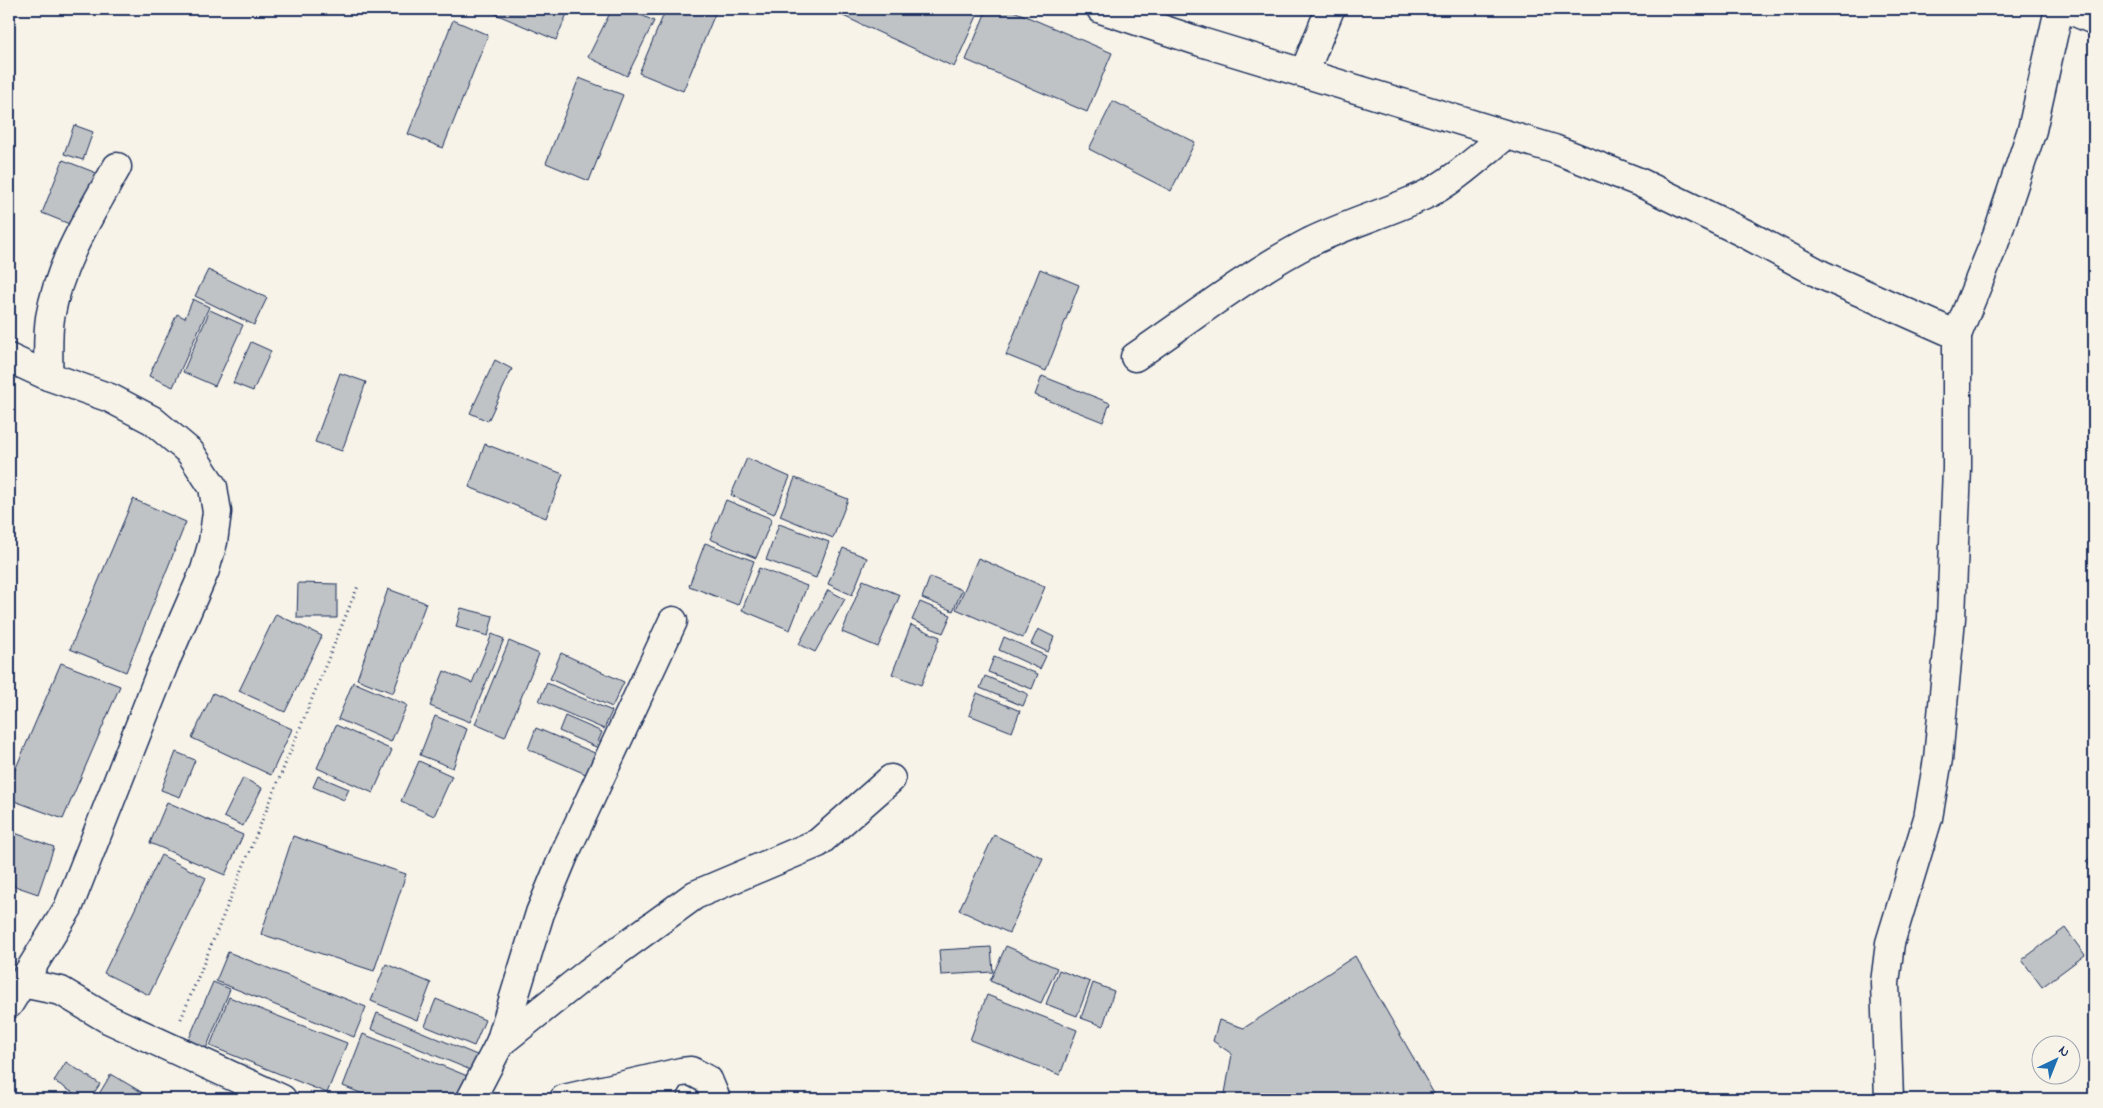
<svg xmlns="http://www.w3.org/2000/svg" width="2103" height="1108" font-family="'Indie Flower',sans-serif">
  <rect width="100%" height="100%" fill="#f7f3e8"/>
  <filter id="ink" filterUnits="userSpaceOnUse"><feTurbulence type="fractalNoise" baseFrequency=".02" numOctaves="2"/><feDisplacementMap in="SourceGraphic" scale="10" xChannelSelector="R" yChannelSelector="G"/><feConvolveMatrix kernelMatrix="1 2 1 2 8 2 1 2 1" color-interpolation-filters="sRGB"/></filter>
  <g filter="url(#ink)">
    <g fill="#c0c3c5" stroke="#1b2f5e">
      <path d="M484,9h85l-13,31z"/>
      <path d="M612,9h16l26,12 -27,55 -39,-19z"/>
      <path d="M666,9h51l-34,82 -44,-18z"/>
      <path d="M828,9h134l15,7 -23,51z"/>
      <path d="M987,9h22l103,44 -25,59 -121,-52z"/>
      <path d="M453,20l35,15 -45,113 -35,-14z"/>
      <path d="M579,78l44,17 -34,86 -43,-18z"/>
      <path d="M1113,101l82,41 -24,49 -82,-42z"/>
      <path d="M74,125l19,7 -10,28 -19,-6z"/>
      <path d="M63,160l36,14 -22,53 -35,-14z"/>
      <path d="M1040,269l39,16 -33,86 -40,-16z"/>
      <path d="M208,270l59,28 -13,27 -59,-29z"/>
      <path d="M193,299l16,8 -36,80 -24,-11 28,-62 8,4z"/>
      <path d="M210,310l33,15 -28,61 -32,-14z"/>
      <path d="M251,342l20,9 -18,40 -20,-8z"/>
      <path d="M495,360l17,9 -24,52 -18,-8z"/>
      <path d="M340,373l26,9 -24,69 -27,-9z"/>
      <path d="M1042,376l68,27 -7,19 -68,-27z"/>
      <path d="M485,444l78,30 -17,44 -77,-31z"/>
      <path d="M747,458l43,19 -16,37 -43,-19z"/>
      <path d="M795,478l53,21 -15,39 -53,-22z"/>
      <path d="M133,499l53,23 -60,150 -56,-23z"/>
      <path d="M726,500l46,19 -16,39 -46,-19z"/>
      <path d="M779,524l50,18 -13,36 -50,-18z"/>
      <path d="M705,543l49,18 -16,44 -49,-19z"/>
      <path d="M843,548l24,10 -15,37 -24,-11z"/>
      <path d="M978,558l67,29 -22,51 -67,-29z"/>
      <path d="M759,568l48,18 -17,44 -48,-20z"/>
      <path d="M930,577l32,13 -9,21 -31,-13z"/>
      <path d="M863,580l37,15 -22,52 -36,-15z"/>
      <path d="M298,583l39,1v34h-40z"/>
      <path d="M388,589l38,14 -33,90 -36,-14z"/>
      <path d="M828,590l17,9 -30,53 -16,-8z"/>
      <path d="M920,602l31,13 -8,18 -31,-13z"/>
      <path d="M461,608l32,8 -5,20 -32,-9z"/>
      <path d="M276,614l46,22 -37,76 -46,-21z"/>
      <path d="M911,625l29,12 -19,48 -29,-11z"/>
      <path d="M1038,629l16,8 -6,15 -17,-8z"/>
      <path d="M492,634l12,5 -34,83 -40,-16 14,-35 28,12z"/>
      <path d="M1004,637l42,19 -6,13 -41,-19z"/>
      <path d="M509,641l30,13 -34,83 -30,-13z"/>
      <path d="M561,653l63,29 -12,25 -62,-28z"/>
      <path d="M994,657l44,17 -6,15 -44,-17z"/>
      <path d="M61,663l59,23 -57,133 -54,-20v-15z"/>
      <path d="M985,676l43,18 -5,12 -43,-18z"/>
      <path d="M353,682l54,23 -16,37 -53,-23z"/>
      <path d="M547,683l65,28 -8,18 -65,-28z"/>
      <path d="M213,693l79,36 -21,46 -79,-37z"/>
      <path d="M977,693l43,18 -8,21 -43,-17z"/>
      <path d="M435,716l32,13 -14,39 -33,-13z"/>
      <path d="M565,716l37,16 -6,15 -37,-16z"/>
      <path d="M336,725l56,25 -19,43 -56,-25z"/>
      <path d="M536,728l61,26 -9,21 -60,-26z"/>
      <path d="M176,752l19,8 -15,37 -19,-7z"/>
      <path d="M419,761l33,15 -18,40 -33,-15z"/>
      <path d="M318,776l31,13 -5,11 -31,-13z"/>
      <path d="M243,778l19,10 -19,38 -19,-9z"/>
      <path d="M167,802l76,33 -18,40 -75,-32z"/>
      <path d="M9,831l45,16 -16,47 -29,-10z"/>
      <path d="M994,835l49,23 -34,75 -50,-23z"/>
      <path d="M293,836l113,38 -32,97 -113,-37z"/>
      <path d="M2094,854v17l-8,-10z"/>
      <path d="M161,855l45,23 -57,117 -45,-22z"/>
      <path d="M2065,928l20,27 -43,32 -20,-27z"/>
      <path d="M1006,946l51,22 -16,35 -51,-22z"/>
      <path d="M991,947l2,25 -52,3 -2,-25z"/>
      <path d="M228,952l138,55 -12,30 -138,-56z"/>
      <path d="M1355,956l82,143h-213l8,-45 -19,-13 6,-21 25,8z"/>
      <path d="M386,964l45,19 -14,37 -46,-19z"/>
      <path d="M1059,970l31,12 -13,34 -31,-12z"/>
      <path d="M213,982l17,7 -24,60 -18,-8z"/>
      <path d="M1093,983l21,8 -11,35 -22,-8z"/>
      <path d="M987,995l90,35 -17,45 -90,-35z"/>
      <path d="M229,997l118,46 -20,50 -117,-47z"/>
      <path d="M436,999l49,21 -11,26 -49,-20z"/>
      <path d="M377,1013l107,45 -6,15 -107,-44z"/>
      <path d="M363,1034l107,43 -8,22h-95l1,-3 -25,-10z"/>
      <path d="M66,1062l34,22 -10,15h-7l-29,-18z"/>
      <path d="M111,1074l32,19 -4,6h-43z"/>
    </g>
    <g fill="none" stroke-linecap="round" stroke-linejoin="round">
      <g stroke="#1b2f5e" stroke-width="31">
        <g id="minor">
          <path d="M1101,9l100,33 353,107 85,33 105,51 78,42 135,60v133l-6,150 -13,141 -10,59 -38,125 -5,40 4,116"/>
          <path d="M2068,9l26,11"/>
          <path d="M1304,73l26,-64"/>
          <path d="M1957,335l37,-91 38,-114 27,-121"/>
          <path d="M1135,357c57,-39 113,-83 175,-115 37,-18 76,-29 113,-46 30,-14 57,-40 83,-61"/>
          <path d="M9,358l39,18"/>
          <path d="M22,983l39,8 47,28 174,80"/>
          <path d="M9,1004l59,-96 96,-244 41,-94 8,-28 4,-30 -4,-25 -23,-35 -38,-32 -42,-22 -62,-22c1,-19 -1,-39 2,-58 9,-55 40,-103 67,-151"/>
          <path d="M500,1043l89,-71 106,-77 123,-52 73,-64"/>
          <path d="M471,1099l29,-56 40,-130 24,-58 109,-234"/>
          <path d="M564,1099l117,-27 10,-1 17,9 8,19"/>
          <path d="M661,1099l4,-14 5,-9"/>
        </g>
      </g>
      <path stroke="#1b2f5e" stroke-width="3" stroke-dasharray="1 4" stroke-linecap="butt" d="M181,1019l177,-433"/>
      <use href="#minor" stroke="#f7f3e8" stroke-width="28"/>
    </g>
  </g>
  <rect width="2103" height="1108" fill="none" stroke="#f7f3e8" stroke-width="30"/>
  <rect x="15" y="15" width="2073" height="1078" fill="none" stroke="#1b2f5e" stroke-width="2" filter="url(#ink)"/>
  <g transform="translate(2056 1060) rotate(43)"><circle r="24" fill="#f7f3e8" stroke="#9fa5b1"/>
  <path d="M0-4L9 19L0 12L-9 19Z" fill="#1f6fb2"/>
  <text y="-8" font-size="14" font-weight="bold" text-anchor="middle" fill="#1b2f5e">N</text>
  </g>
</svg>
